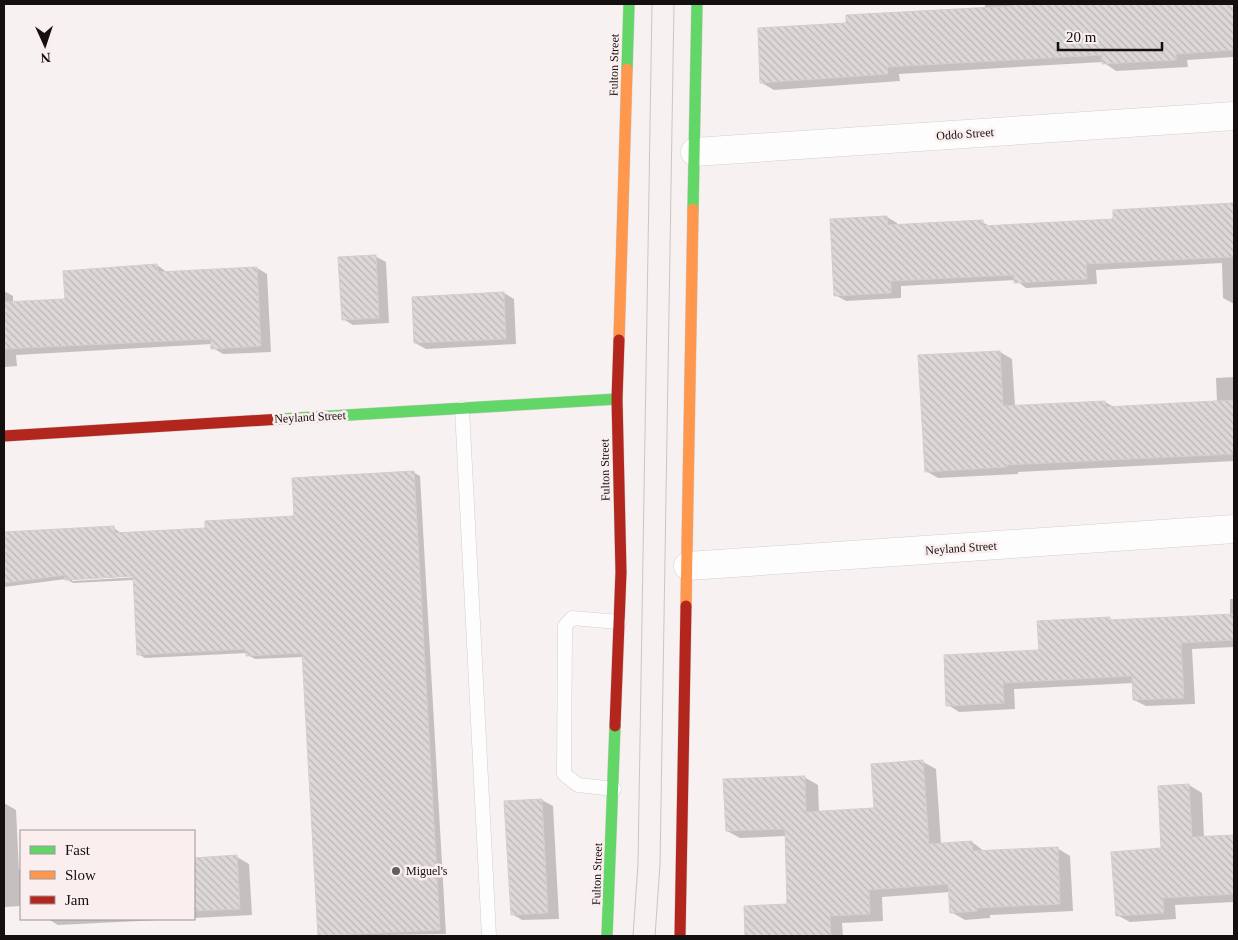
<svg xmlns="http://www.w3.org/2000/svg" width="1238" height="940" font-family="'Times New Roman',serif">
  <defs>
    <pattern id="building-back-hatch" width="6" height="6" patternUnits="userSpaceOnUse" patternTransform="scale(1.25)"><rect width="6" height="6" fill="#dcd8d7"/><path d="M-1 5l2 2M0 0l6 6M5-1l2 2" fill="none" stroke="#bcb8b8"/></pattern>
  </defs>
  <rect width="100%" height="100%" fill="#f7f1f1"/>
  <g fill="#0003" fill-rule="evenodd">
    <path d="M985,4h249v53l-47,3 1,7 -72,4 -13,-9 -204,12 1,7 -126,9 -12,-7 85,-59 138,-16z"/>
    <path d="M1234,203v101l-11,-6 -1,-35 -126,7 1,14 -71,4 -10,-8 -115,6v12l-55,3 -11,-6 52,-78 10,6 1,3 84,-4 9,5 124,-7 -1,-9z"/>
    <path d="M375,256l11,6 3,61 -36,2 -10,-6z"/>
    <path d="M157,265l11,8 89,-5 10,6 4,78 -48,2 -10,-6 -1,-4 -196,11 1,11 -13,1v-76l9,5v7l53,-3z"/>
    <path d="M504,293l10,6 2,45 -90,5 -11,-6z"/>
    <path d="M1000,352l12,7 3,48 90,-5 9,5 103,-5 -1,-24 18,-1v84l-216,11v2l-80,4 -12,-7 -6,-115z"/>
    <path d="M413,472l7,4 26,458 -127,2 -16,-279 -48,2 -7,-4v-2l-103,5 -7,-4 -4,-74 -61,3 -7,-4 -62,8v-53l110,-6 7,5 85,-4 89,-12zM139,575v2l-67,4v-3z"/>
    <path d="M1230,599h4v48l-42,2 3,55 -49,2 -12,-6 -1,-17 -119,6 1,20 -56,3 -11,-7 92,-54 69,-33 5,3 116,-6z"/>
    <path d="M923,762l13,7 5,75 31,-2 13,10 72,-4 13,8 3,55 -83,4v3l-25,2 -14,-8 -1,-20 -68,5 1,24 -41,2 1,13h-97l-1,-28 43,-3 -2,-69 -46,2 -13,-7 77,-54 14,8 1,27 57,-3z"/>
    <path d="M1189,785l13,8 2,45 30,-1v65l-59,3 1,14 -46,3 -13,-7 45,-66 -3,-62z"/>
    <path d="M542,800l11,6 6,113 -37,1 -10,-6 -7,-112z"/>
    <path d="M4,803l12,7 3,60h2v36l-17,1z"/>
    <path d="M237,857l12,7 3,51 -58,3v-59z"/>
    <path d="M48,919h131l-121,6z"/>
  </g>
  <g fill="url(#building-back-hatch)" stroke="#d3cfce">
    <path d="M1013,4h221v46l-58,4v6l-74,4v-9l-215,12 1,7 -128,9 -2,-55 88,-5v-8l167,-9z"/>
    <path d="M1234,203v54l-148,7 1,15 -73,4v-8l-123,6v12l-57,3 -4,-77 57,-3 1,9 95,-5v6l130,-7v-9z"/>
    <path d="M376,255l3,63 -37,2 -4,-63z"/>
    <path d="M157,264l1,8 99,-5 4,79 -50,3v-10l-207,10v-47l61,-3 -2,-28z"/>
    <path d="M504,292l2,47 -92,4 -2,-46z"/>
    <path d="M1000,351l3,55 102,-5 1,6 128,-7v54l-228,11 1,2 -82,5 -7,-117z"/>
    <path d="M414,471l26,459 -122,6 -16,-283 -56,3v-7l-109,6 -4,-79 -68,4v-5l-61,8v-51l110,-6 1,7 90,-5v-7l89,-5 -2,-38z"/>
    <path d="M1234,614v26l-53,3 3,55 -51,2 -1,-24 -129,7 1,20 -58,3 -2,-51 95,-5 -2,-29 73,-4v3z"/>
    <path d="M923,760l6,84 43,-3 1,10 85,-4 2,57 -83,4v3l-27,2 -2,-29 -79,6 1,24 -40,2 1,20h-86l-1,-30 43,-2 -2,-75 -59,2 -3,-52 82,-3 1,36 68,-4 -3,-44z"/>
    <path d="M1189,784l3,53 42,-2v59l-71,4 1,15 -48,3 -5,-64 50,-4 -3,-62z"/>
    <path d="M542,799l6,114 -37,2 -7,-114z"/>
    <path d="M237,855l3,54 -46,2v-53z"/>
  </g>
  <g fill="none" stroke-linecap="round" stroke-linejoin="round">
    <g stroke="#d4cfcf" stroke-width="15">
      <g id="lane">
        <path d="M462,408l27,528"/>
        <path d="M614,789l-36,-4 -14,-11 1,-148 7,-8 47,4"/>
      </g>
    </g>
    <g stroke="#d4cfcf" stroke-width="29">
      <g id="street">
        <path d="M695,152l539,-36"/>
        <path d="M688,566l546,-37"/>
      </g>
    </g>
    <g stroke="#d4cfcf" stroke-width="12">
      <g id="fast">
        <path d="M627,69l2,-65"/>
        <path d="M693,209l4,-205"/>
        <path d="M281,419l336,-20"/>
        <path d="M607,936l8,-210"/>
      </g>
    </g>
    <g stroke="#d4cfcf" stroke-width="12">
      <g id="slow">
        <path d="M619,340l8,-271"/>
        <path d="M686,606l7,-397"/>
      </g>
    </g>
    <g stroke="#d4cfcf" stroke-width="12">
      <g id="jam">
        <path d="M4,436l277,-17"/>
        <path d="M615,726l6,-154 -4,-173 2,-59"/>
        <path d="M680,936l6,-330"/>
      </g>
    </g>
    <use href="#lane" stroke="#fefdfd" stroke-width="14"/>
    <use href="#street" stroke="#fefdfd" stroke-width="28"/>
    <use href="#fast" stroke="#63d668" stroke-width="11"/>
    <use href="#slow" stroke="#ff974d" stroke-width="11"/>
    <use href="#jam" stroke="#b3261e" stroke-width="11"/>
    <g stroke="#c8c7c7" stroke-width="1">
      <path d="M633,936l5,-72 14,-860"/>
      <path d="M655,936l5,-71 14,-861"/>
    </g>
  </g>
  <circle fill="#635f5f" stroke="#faeeee" stroke-width="2" cx="396" cy="871" r="5"/>
  <g text-anchor="middle" stroke-width="5" stroke-linejoin="round" paint-order="stroke">
    <g font-size="12" fill="#141010" stroke="#faeeee">
      <text transform="translate(614 65) rotate(-89)" y="4">Fulton Street</text>
      <text transform="translate(965 134) rotate(-4)" y="4">Oddo Street</text>
      <text transform="translate(310 417) rotate(-3)" y="4">Neyland Street</text>
      <text transform="translate(605 470) rotate(-91)" y="4">Fulton Street</text>
      <text transform="translate(961 548) rotate(-4)" y="4">Neyland Street</text>
      <text transform="translate(597 874) rotate(-88)" y="4">Fulton Street</text>
    </g>
    <g font-size="12" fill="#141010" stroke="#faeeee" text-anchor="start">
      <text x="406" y="875">Miguel's</text>
    </g>
  </g>
  <rect width="1238" height="940" fill="none" stroke="#141010" stroke-width="10"/>
  <rect x="20" y="830" width="175" height="90" fill="#faeeee" stroke="#9e9595"/>
  <rect x="30" y="846" width="25" height="8" fill="#63d668" stroke="#9e9595"/>
  <text x="65" y="855" font-size="15" fill="#141010">Fast</text>
  <rect x="30" y="871" width="25" height="8" fill="#ff974d" stroke="#9e9595"/>
  <text x="65" y="880" font-size="15" fill="#141010">Slow</text>
  <rect x="30" y="896" width="25" height="8" fill="#b3261e" stroke="#9e9595"/>
  <text x="65" y="905" font-size="15" fill="#141010">Jam</text>
  <g transform="translate(45 45) rotate(177)" stroke="#faeeee" stroke-width="4" paint-order="stroke">
  <path d="M0-4L9 19L0 12L-9 19Z" fill="#141010"/>
  <text y="-8" font-size="14" font-weight="bold" text-anchor="middle" fill="#141010">N</text>
  </g>
  <path d="M1058 42v8h104v-8" fill="none" stroke="#141010" stroke-width="2.5"/>
  <text x="1066" y="42" font-size="15" fill="#141010" stroke="#faeeee" stroke-width="4" paint-order="stroke">20 m</text>
</svg>
